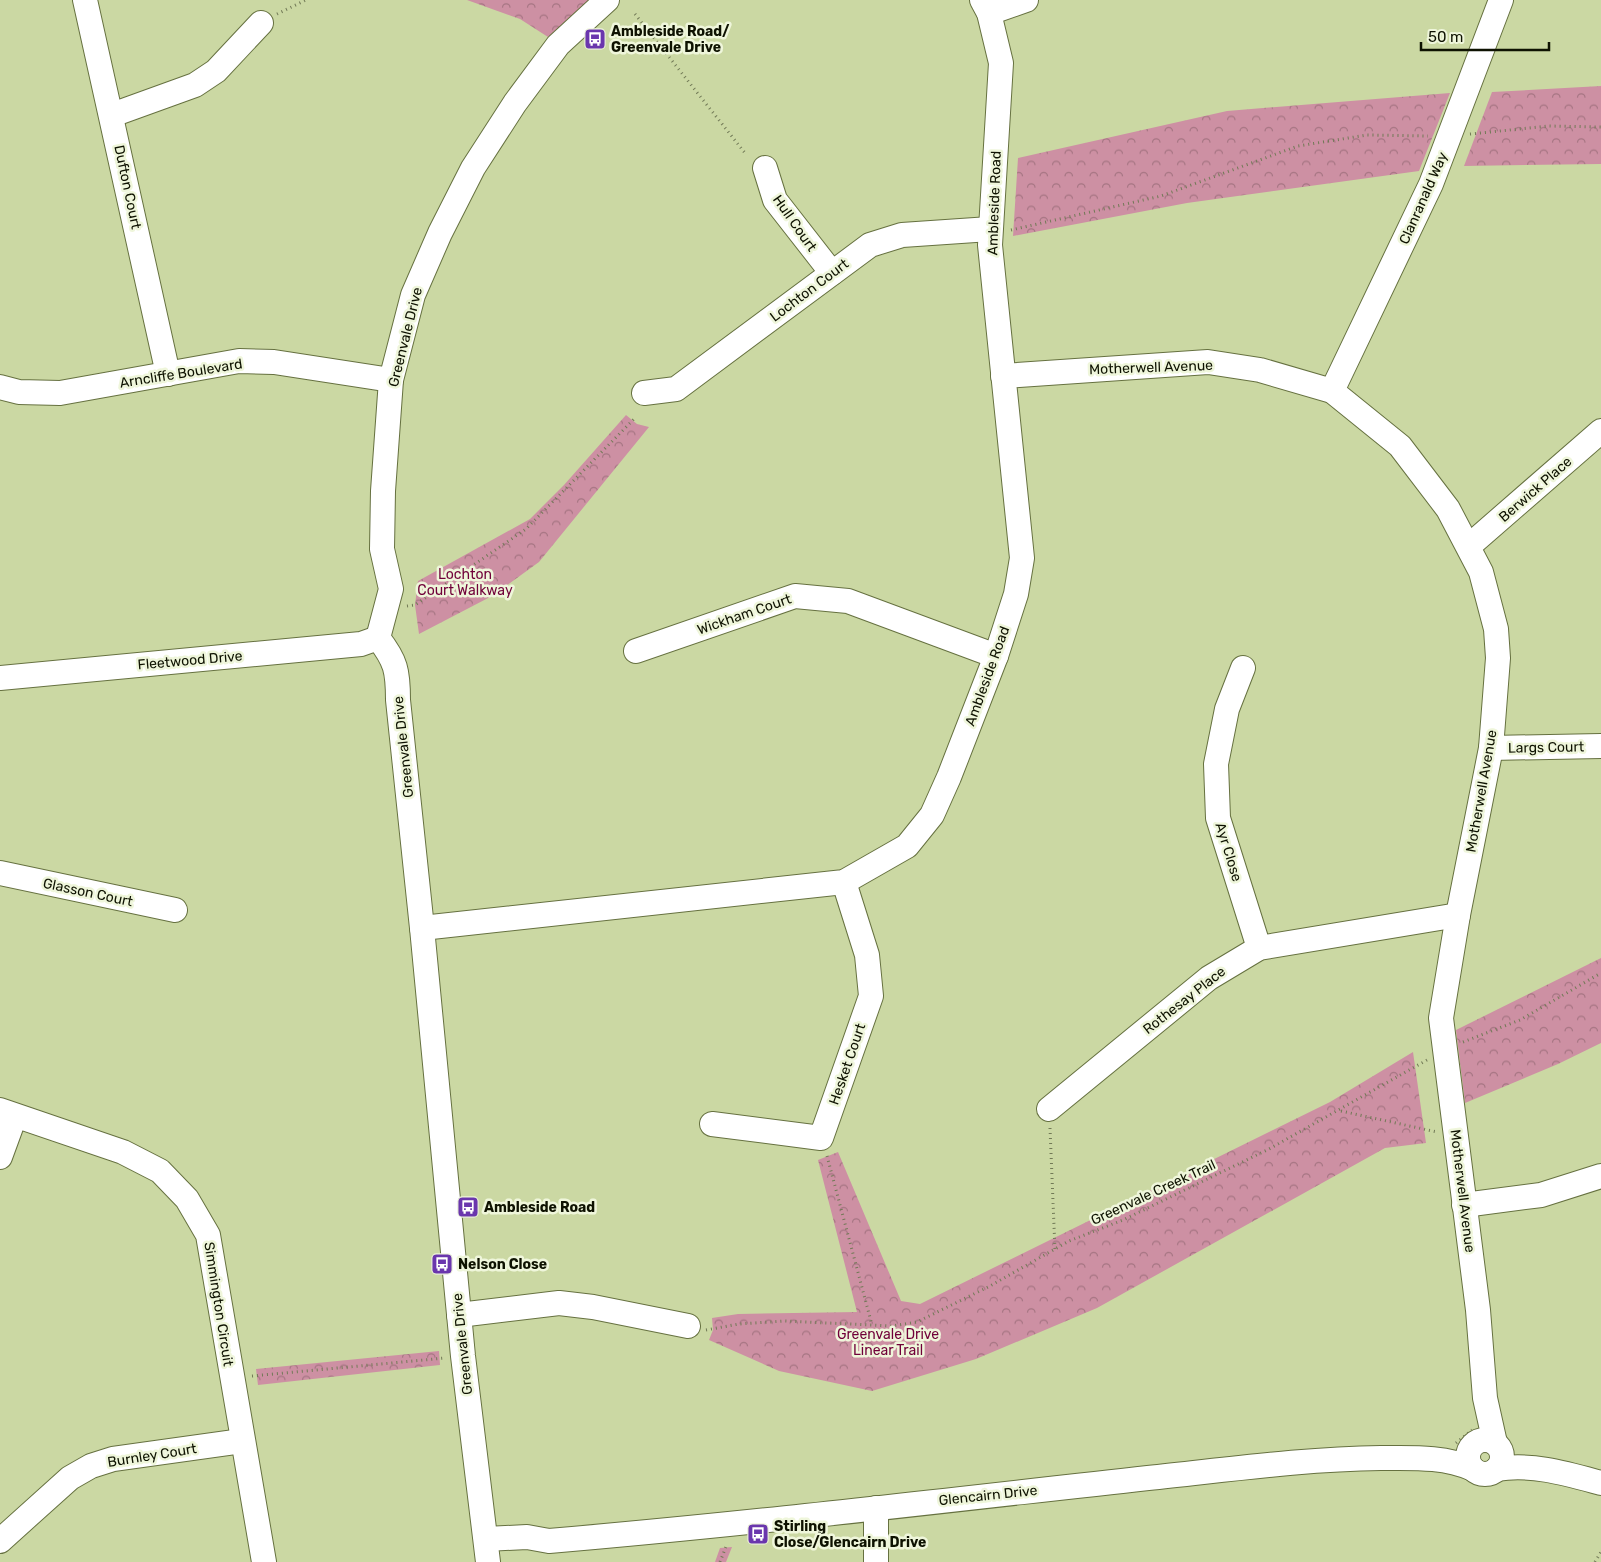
<svg xmlns="http://www.w3.org/2000/svg" width="1601" height="1562" font-family="Rubik,sans-serif">
  <defs>
    <pattern id="park-crowns" width="20" height="18" patternUnits="userSpaceOnUse" patternTransform="scale(1.25)"><rect width="20" height="18" fill="#cd90a3"/><path d="M2 6a3 3 0 1 1 6 0M12 15a3 3 0 1 1 6 0" fill="none" stroke="#a57482"/></pattern>
  </defs>
  <rect width="100%" height="100%" fill="#cbd8a3"/>
  <path fill="#cd90a3" d="M732,1547l-6,15h-11l5,-14z"/>
  <g fill="url(#park-crowns)">
    <path d="M467,0h123l-42,37 -28,-18z"/>
    <path d="M1601,86v78l-137,2 28,-74z"/>
    <path d="M1450,93l-31,78 -232,32 -174,33 5,-78 209,-47z"/>
    <path d="M626,415l11,9 12,3 -110,135 -47,34 -73,38 -4,-29 3,-24 112,-62 34,-34z"/>
    <path d="M1601,958v85l-43,21 -93,39 -9,-73z"/>
    <path d="M1413,1052l13,91 -41,5 -288,160 -121,51 -104,32 -93,-20 -70,-31 4,-10 -1,-12 26,-4 119,-2 -39,-152 20,-8 63,149 19,3 410,-202z"/>
    <path d="M439,1351l1,14 -182,20 -2,-16z"/>
  </g>
  <g fill="none" stroke-linecap="round" stroke-linejoin="round">
    <g stroke="#667140" stroke-width="26">
      <g id="minor">
        <path d="M85,0l83,374"/>
        <path d="M989,13l37,-13"/>
        <path d="M112,115l83,-30 21,-14 45,-48"/>
        <path d="M765,168l10,32 57,73"/>
        <path d="M1003,376l205,-14 52,8 72,21 68,55 48,63 33,63 15,57 2,29 -7,90 -33,167 -17,103 37,292 7,88 10,45"/>
        <path d="M0,387l19,5 41,1 179,-32 35,1 117,18"/>
        <path d="M1332,391l99,-207 70,-184"/>
        <path d="M644,393l32,-4 194,-144 32,-10 88,-6"/>
        <path d="M1469,546l132,-115"/>
        <path d="M378,638c18,23 20,33 20,62l24,228 41,428 25,206"/>
        <path d="M378,638l13,-49 -9,-40 1,-58 8,-111 22,-85 27,-62 33,-65 42,-65 43,-58 49,-45"/>
        <path d="M636,651l159,-55 53,5 148,55"/>
        <path d="M1243,668l-16,41 -11,55 2,54 41,130"/>
        <path d="M0,678l361,-34 17,-6"/>
        <path d="M1491,748l110,-2"/>
        <path d="M0,873l175,37"/>
        <path d="M422,928l422,-46 63,-36 25,-31 17,-38 47,-121 20,-62 6,-36 -32,-313 11,-182 -12,-50 -7,-13"/>
        <path d="M1049,1109l160,-131 50,-30 199,-33"/>
        <path d="M0,1110l123,42 37,19 27,28 21,36 56,327"/>
        <path d="M712,1124l109,14 50,-142 -4,-41 -23,-73"/>
        <path d="M0,1157l15,-41"/>
        <path d="M1464,1205l77,-10 60,-19"/>
        <path d="M459,1315l100,-12 34,4 95,19"/>
        <circle cx="1485" cy="1457" r="17"/>
        <path d="M1497,1469c35,-6 71,5 104,14"/>
        <path d="M876,1508v54"/>
        <path d="M486,1539l41,-2 22,4c200,-17 400,-41 599,-63 78,-8 155,-19 233,-20 31,0 63,-2 92,11"/>
        <path d="M0,1541l70,-63 21,-12 22,-7 129,-18"/>
      </g>
    </g>
    <g stroke="#717956" stroke-width="3" stroke-dasharray="1 4" stroke-linecap="butt">
      <path d="M277,14l29,-14"/>
      <path d="M635,14l110,139"/>
      <path d="M1470,134l79,-8 52,1"/>
      <path d="M1011,230l150,-34 137,-50 69,-11 61,1"/>
      <path d="M407,606l8,-1 111,-76 108,-110"/>
      <path d="M1463,1042l57,-22 81,-47"/>
      <path d="M1341,1111l96,21"/>
      <path d="M1050,1128l5,122"/>
      <path d="M827,1156l45,169"/>
      <path d="M706,1330l33,-6 46,-3 107,5 25,-4 73,-36 79,-45 54,-21 146,-71 158,-89"/>
      <path d="M252,1376l193,-18"/>
      <path d="M1456,1443l16,-13"/>
      <path d="M720,1562l7,-18"/>
      <path d="M1595,1562l6,-10"/>
    </g>
    <use href="#minor" stroke="#fff" stroke-width="24"/>
  </g>
  <defs>
    <g id="bus-square" transform="scale(1.125)"><rect x="-9" y="-9" width="18" height="18" rx="4" fill="#6a36ad" stroke="#eff6db"/><path d="M-5-6H5V4H4V6H2V4H-2V6H-4V4H-5ZM-3.5-4V0h7V-4ZM-3.5 1.2v1.5H-2V1.2ZM2 1.2v1.5H3.5V1.2Z" fill="#fff"/></g>
  </defs>
  <g fill-rule="evenodd">
    <use href="#bus-square" x="595" y="39"/>
    <use href="#bus-square" x="468" y="1207"/>
    <use href="#bus-square" x="442" y="1264"/>
    <use href="#bus-square" x="758" y="1534"/>
  </g>
  <g text-anchor="middle" stroke-width="5" stroke-linejoin="round" paint-order="stroke">
    <g font-size="14" font-weight="bold" fill="#0e1201" stroke="#eff6db" text-anchor="start">
      <text x="611" y="36">Ambleside Road/<tspan x="611" dy="16">Greenvale Drive</tspan></text>
      <text x="484" y="1212">Ambleside Road</text>
      <text x="458" y="1269">Nelson Close</text>
      <text x="774" y="1531">Stirling<tspan x="774" dy="16">Close/Glencairn Drive</tspan></text>
    </g>
    <g font-size="14" fill="#0e1201" stroke="#eff6db">
      <text transform="translate(128 187) rotate(78)" y="5">Dufton Court</text>
      <text transform="translate(1423 198) rotate(-66)" y="5">Clanranald Way</text>
      <text transform="translate(994 203) rotate(-88)" y="5">Ambleside Road</text>
      <text transform="translate(795 223) rotate(55)" y="5">Hull Court</text>
      <text transform="translate(809 290) rotate(-37)" y="5">Lochton Court</text>
      <text transform="translate(405 337) rotate(-76)" y="5">Greenvale Drive</text>
      <text transform="translate(1151 367) rotate(-2)" y="5">Motherwell Avenue</text>
      <text transform="translate(181 373) rotate(-9)" y="5">Arncliffe Boulevard</text>
      <text transform="translate(1535 489) rotate(-41)" y="5">Berwick Place</text>
      <text transform="translate(744 614) rotate(-19)" y="5">Wickham Court</text>
      <text transform="translate(190 660) rotate(-5)" y="5">Fleetwood Drive</text>
      <text transform="translate(987 676) rotate(-70)" y="5">Ambleside Road</text>
      <text transform="translate(403 747) rotate(-96)" y="5">Greenvale Drive</text>
      <text transform="translate(1546 747) rotate(-1)" y="5">Largs Court</text>
      <text transform="translate(1481 791) rotate(-80)" y="5">Motherwell Avenue</text>
      <text transform="translate(1229 852) rotate(73)" y="5">Ayr Close</text>
      <text transform="translate(88 892) rotate(12)" y="5">Glasson Court</text>
      <text transform="translate(1184 1000) rotate(-38)" y="5">Rothesay Place</text>
      <text transform="translate(847 1064) rotate(-71)" y="5">Hesket Court</text>
      <text transform="translate(1463 1191) rotate(83)" y="5">Motherwell Avenue</text>
      <text transform="translate(1153 1192) rotate(-25)" y="5">Greenvale Creek Trail</text>
      <text transform="translate(219 1304) rotate(81)" y="5">Simmington Circuit</text>
      <text transform="translate(462 1344) rotate(-96)" y="5">Greenvale Drive</text>
      <text transform="translate(152 1455) rotate(-9)" y="5">Burnley Court</text>
      <text transform="translate(988 1495) rotate(-6)" y="5">Glencairn Drive</text>
    </g>
    <g font-size="14" fill="#700039" stroke="#eff6db">
      <text x="465" y="579">Lochton<tspan x="465" dy="16">Court Walkway</tspan></text>
      <text x="888" y="1339">Greenvale Drive<tspan x="888" dy="16">Linear Trail</tspan></text>
    </g>
  </g>
  <path d="M1421 42v8h128v-8" fill="none" stroke="#0e1201" stroke-width="2.5"/>
  <text x="1428" y="42" font-size="15" fill="#0e1201" stroke="#eff6db" stroke-width="4" paint-order="stroke">50 m</text>
</svg>
